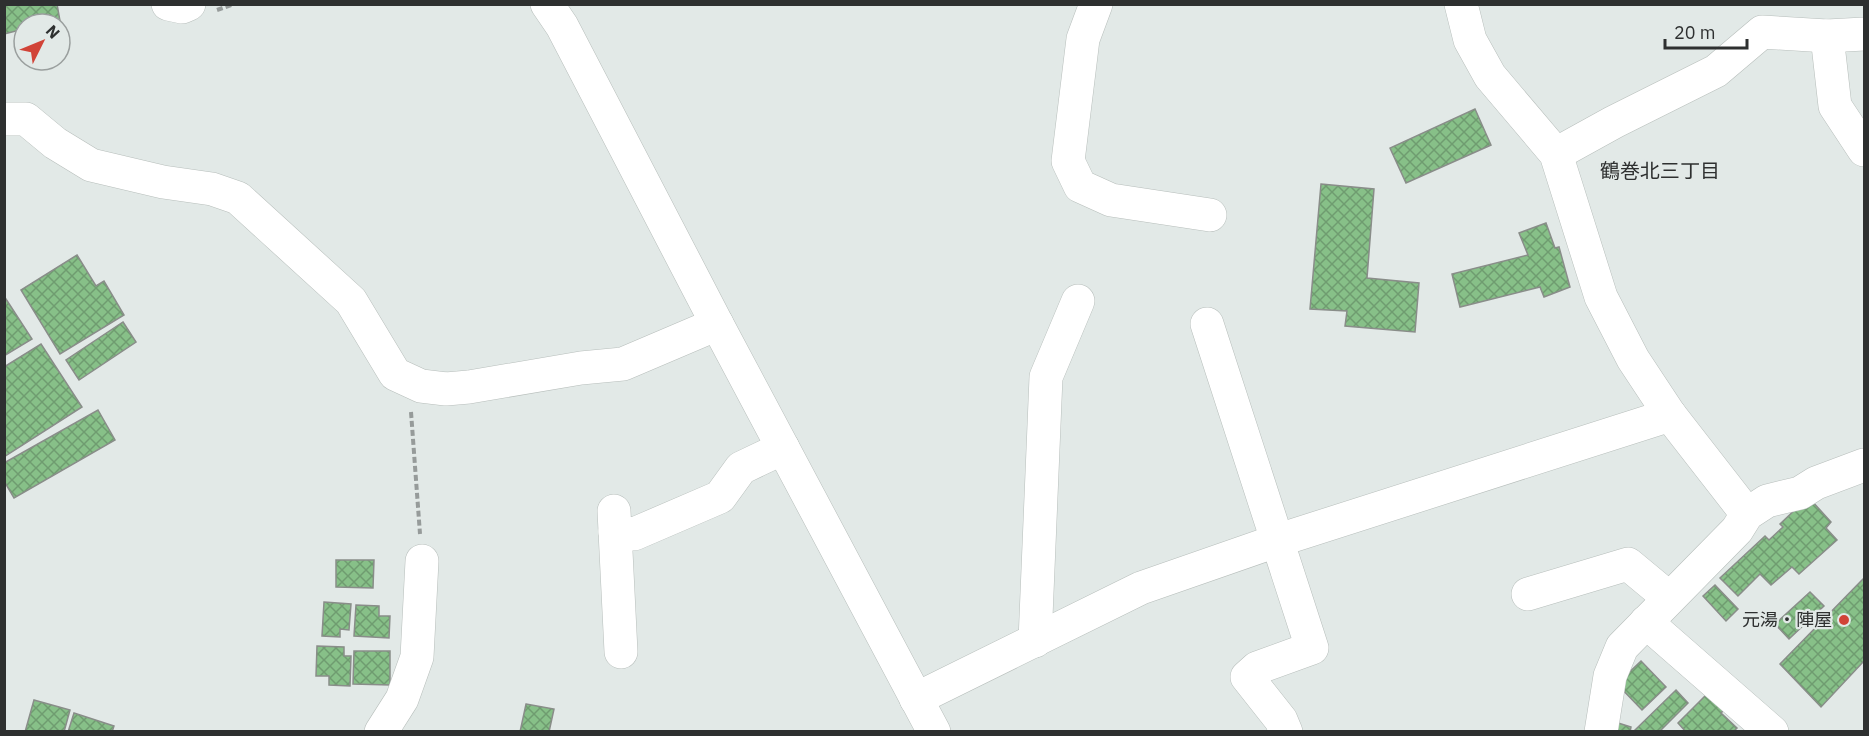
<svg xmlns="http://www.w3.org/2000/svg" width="1869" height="736" font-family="'IBM Plex Sans','Noto Sans JP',sans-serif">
  <defs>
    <pattern id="building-cross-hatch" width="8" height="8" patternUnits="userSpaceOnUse" patternTransform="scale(1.5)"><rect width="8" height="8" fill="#87c088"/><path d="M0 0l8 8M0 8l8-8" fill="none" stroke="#6f9c70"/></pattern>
  </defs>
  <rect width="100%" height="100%" fill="#e2e9e7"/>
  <g fill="url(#building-cross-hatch)" stroke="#898d89" stroke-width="1.5">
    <path d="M4,4h53l3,17 -12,3h-24v5l-20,5z"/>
    <path d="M1475,109l16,36 -85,38 -16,-35z"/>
    <path d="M1321,184l53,5 -7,89 52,5 -4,49 -70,-6 2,-15 -37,-2z"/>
    <path d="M1546,223l9,25 4,-1 11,40 -26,10 -4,-10 -80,20 -8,-33 76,-19 -9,-22z"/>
    <path d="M77,255l19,31 8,-5 20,34 -64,39 -39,-64z"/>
    <path d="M4,296l28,43 -28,17z"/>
    <path d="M123,322l13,20 -57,38 -13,-20z"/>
    <path d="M41,344l41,63 -78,50v-90z"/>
    <path d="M98,410l17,30 -101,58 -10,-17v-18z"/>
    <path d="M1811,500l20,22 -5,6 11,12 -38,34 -7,-7 -21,18 -11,-11 -22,22 -18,-18 45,-42 4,4 14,-13 -3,-3 20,-19z"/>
    <path d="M336,560h38l-1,28 -37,-1z"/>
    <path d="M1863,579h1v82l-43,46 -41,-43z"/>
    <path d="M1715,585l23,24 -12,12 -23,-25z"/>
    <path d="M1810,592l14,14 -35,33 -14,-15z"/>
    <path d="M324,602l27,2 -2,26 -9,-1v8l-18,-1z"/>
    <path d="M356,605l23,1v10h11l-1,22 -35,-2z"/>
    <path d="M317,646l27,1v9h7l-1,30 -21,-1v-9h-13z"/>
    <path d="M354,651h36v34l-37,-1z"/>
    <path d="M1641,661l25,26 -24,23 -25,-26z"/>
    <path d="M1676,690l12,13 -29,29h-26z"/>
    <path d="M1710,691l17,16 -6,6 16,15 -4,4h-47l-8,-9z"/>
    <path d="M34,700l36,10 -6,22h-39z"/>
    <path d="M526,704l28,5 -5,23h-29z"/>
    <path d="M74,713l40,13 -2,6h-44z"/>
    <path d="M1615,722l16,5 -1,5h-14z"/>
  </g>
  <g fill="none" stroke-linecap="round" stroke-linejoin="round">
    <g stroke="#b7bebb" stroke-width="34">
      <g id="minor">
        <path d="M168,4l14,3 7,-3"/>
        <path d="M547,4l15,22 155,298 217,408"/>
        <path d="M1096,4l-13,35 -15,122 12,25 31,14 99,15"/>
        <path d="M1461,4l9,36 20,36 66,78 45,143 32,62 37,56 77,99"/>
        <path d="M1827,36l8,70 29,44"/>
        <path d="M4,119h22l29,24 36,22 72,17 49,7 26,9 113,103 44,73 26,12 25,3 23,-2 112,-19 42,-4 94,-40"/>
        <path d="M1556,154l58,-32 102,-51 46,-39 65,4 37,-2"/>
        <path d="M1207,324l105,324 -55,20 -10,9 34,43 5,12"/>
        <path d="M614,511l7,141"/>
        <path d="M615,532l19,2 86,-37 21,-29 42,-20"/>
        <path d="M1528,594l100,-30 41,34"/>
        <path d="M1646,622l126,110"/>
        <path d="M1035,641l11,-264 32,-76"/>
        <path d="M916,699l225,-111 135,-47 394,-126"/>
        <path d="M381,732l21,-33 15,-42 5,-96"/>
        <path d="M1601,732l9,-56 12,-29 115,-117 10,-16 20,-13 33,-8 16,-10 48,-18"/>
      </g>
    </g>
    <g stroke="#969b9a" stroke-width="4" stroke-dasharray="6 3" stroke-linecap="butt">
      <path d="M217,10l17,-6"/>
      <path d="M411,412l9,122"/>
    </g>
    <use href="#minor" stroke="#fff" stroke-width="33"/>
  </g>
  <circle fill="#d14337" stroke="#e2e9e7" stroke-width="2" cx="1844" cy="620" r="6"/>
  <g text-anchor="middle" stroke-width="4.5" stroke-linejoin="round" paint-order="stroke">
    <g font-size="18" fill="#2e3030" stroke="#e2e9e7" text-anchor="end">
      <text x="1832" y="626">元湯・陣屋</text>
    </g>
    <g font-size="20" fill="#2e3030" stroke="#e2e9e7">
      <text x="1660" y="178">鶴巻北三丁目</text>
    </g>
  </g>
  <rect width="1869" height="736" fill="none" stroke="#2e3030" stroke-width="12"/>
  <g transform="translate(42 42) rotate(47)"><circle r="28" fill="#e2e9e7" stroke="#9a9f9e" stroke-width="1.5"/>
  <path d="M0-4.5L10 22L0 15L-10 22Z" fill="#d14337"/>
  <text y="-9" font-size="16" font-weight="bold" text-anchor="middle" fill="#2e3030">N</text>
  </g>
  <path d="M1665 39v9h82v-9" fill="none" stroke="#2e3030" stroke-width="3"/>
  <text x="1674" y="39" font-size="18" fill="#2e3030" stroke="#e2e9e7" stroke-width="4.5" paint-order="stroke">20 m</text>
</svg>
